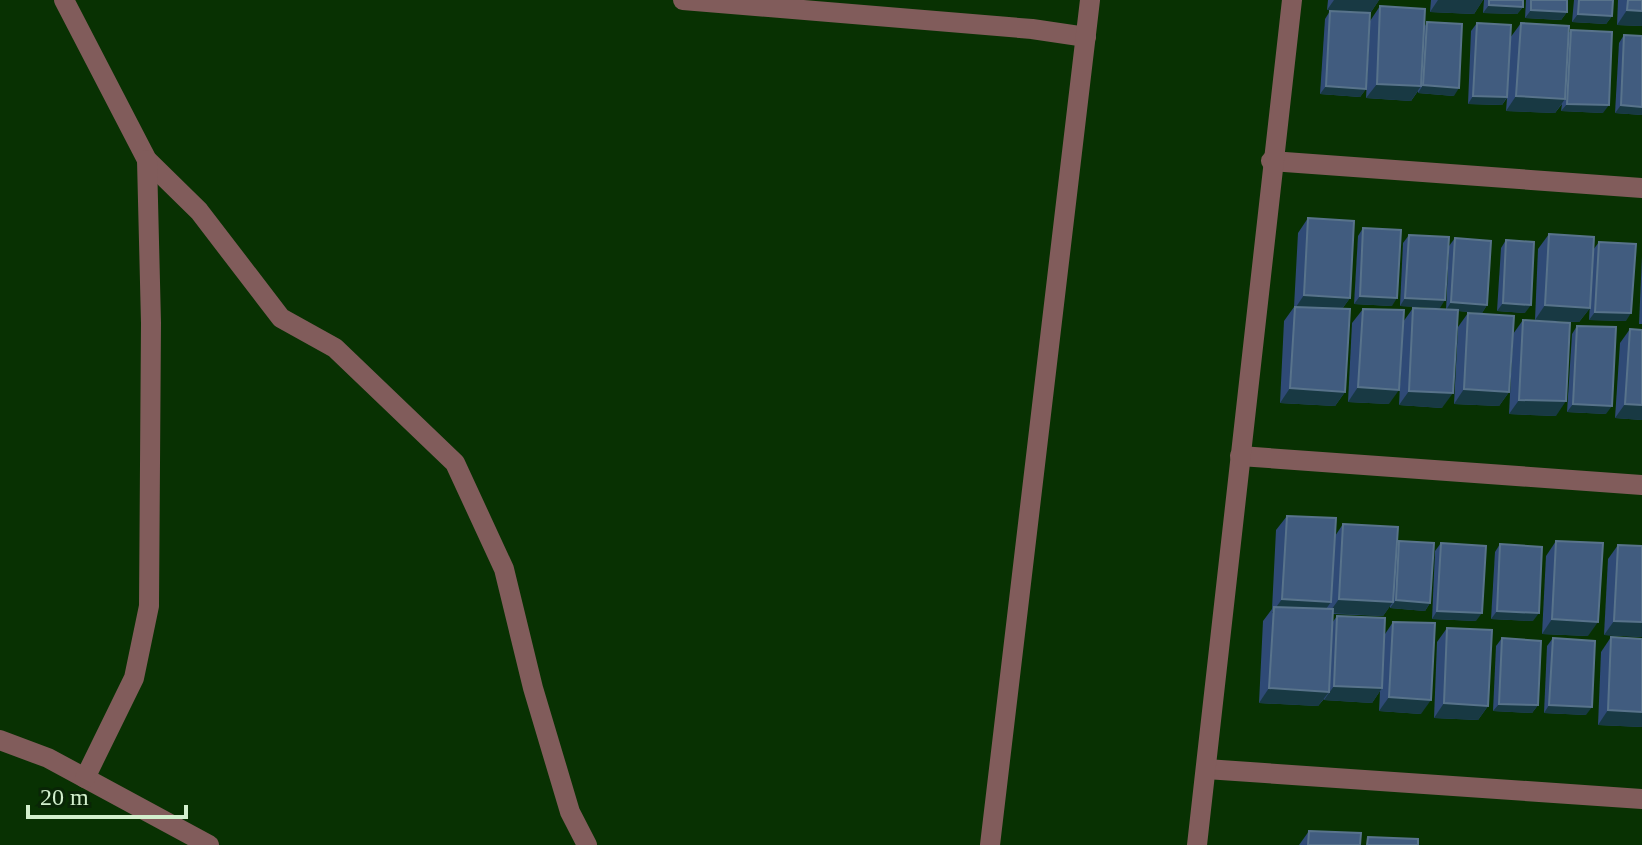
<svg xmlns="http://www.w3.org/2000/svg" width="1642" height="845" font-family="'Times New Roman',serif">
  <rect width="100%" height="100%" fill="#083102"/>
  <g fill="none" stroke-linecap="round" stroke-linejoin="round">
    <g stroke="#815c5b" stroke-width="20">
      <path d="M64,0l83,160 52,51 82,107 54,30 120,115 49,106 29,119 37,124 17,33"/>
      <path d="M0,740l48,18 161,87"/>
      <path d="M85,778l49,-100 15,-72 2,-283 -4,-163"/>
    </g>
    <g stroke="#815c5b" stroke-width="20">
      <path d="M683,0l349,29 54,8"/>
      <path d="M1271,161l371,27"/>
      <path d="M1240,456l402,29"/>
      <path d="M1206,769l436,30"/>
      <path d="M990,845l100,-845"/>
      <path d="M1197,845l95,-845"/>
    </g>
  </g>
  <g fill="#2f4a76">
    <path d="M1328,0h51l-8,12 -44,-2z"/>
    <path d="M1431,0h52l-9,14 -44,-2z"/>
    <path d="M1484,0h39v7l-6,7 -34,-1z"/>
    <path d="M1526,0h41v12l-6,8 -36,-2z"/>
    <path d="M1574,0h39l-1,16 -6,8 -34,-2z"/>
    <path d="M1618,0h24v26l-25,-1z"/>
    <path d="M1380,6l45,20 2,-4 27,74 -36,-3v-2l-7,10 -45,-3 4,-77z"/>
    <path d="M1330,11l36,78 -6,8 -40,-3 5,-75z"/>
    <path d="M1477,23l33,15 11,-15 47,11 3,-4 32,83 -42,-2 1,-7 -7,9 -49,-2 1,-13 -5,7 -34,-1 3,-73z"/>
    <path d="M1624,35l18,80 -27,-2 4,-70z"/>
    <path d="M1308,218l42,80 -8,11 3,83 -10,14 -55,-3 4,-82 10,-14 4,-74z"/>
    <path d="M1363,228l29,78 -38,-2 4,-68z"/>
    <path d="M1549,234l41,74 -11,14 -44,-2 3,-71z"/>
    <path d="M1409,235l31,73 -40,-2 3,-63z"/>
    <path d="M1455,238l32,67 -5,8 -24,-2 -16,97 -43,-3 4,-83 10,-14 33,2 3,-64z"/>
    <path d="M1506,240l19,73 -28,-2 4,-63z"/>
    <path d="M1599,242l27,79 -37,-1 4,-70z"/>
    <path d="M1642,256v68h-3z"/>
    <path d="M1363,309l26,95 -41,-2 4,-79z"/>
    <path d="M1468,313l41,79 -10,14 -45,-2 4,-77z"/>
    <path d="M1523,320l33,96 -47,-2 4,-80z"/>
    <path d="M1577,326l29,88 -39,-2 5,-78z"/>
    <path d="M1630,329l12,1v90l-27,-2 5,-75z"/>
    <path d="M1287,516l48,20 8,-12 54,20 2,-3 31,62 -5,8 -35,-3v-2l-7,10 -50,-2 -1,9 5,-7 48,18 8,-12 28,92 -42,-3 1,-20 -8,12 -48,-3v-1l-6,7 -59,-3 4,-82 9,-12 4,-79z"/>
    <path d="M1556,541l32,95 -46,-2 4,-78z"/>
    <path d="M1441,543l35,78 -44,-2 3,-68z"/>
    <path d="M1500,544l33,77 -42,-2 4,-67z"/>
    <path d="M1618,545l24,1v91l-38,-2 4,-76z"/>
    <path d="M1447,628l41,78 -10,14 -44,-2 3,-76z"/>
    <path d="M1611,637l31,2v88l-44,-2 3,-73z"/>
    <path d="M1502,638l36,67 -6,8 -39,-2 3,-65z"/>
    <path d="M1553,638l33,77 -42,-2 3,-67z"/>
    <path d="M1309,831l51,14h-61z"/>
  </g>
  <g fill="#183943">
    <path d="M1334,0h45l-8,12 -44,-2z"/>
    <path d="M1438,0h45l-9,14 -44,-2z"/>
    <path d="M1489,5l34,2 -6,7 -34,-1z"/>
    <path d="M1531,10l36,2 -6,8 -36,-2z"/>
    <path d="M1627,10l15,1v15l-25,-1z"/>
    <path d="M1578,14l34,2 -6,8 -34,-2z"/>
    <path d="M1377,84l44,2 -10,15 -45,-3z"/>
    <path d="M1423,85l36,3 -5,8 -36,-3z"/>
    <path d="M1326,86l40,3 -6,8 -40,-3z"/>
    <path d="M1473,96l34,1 -5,8 -34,-1z"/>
    <path d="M1516,96l49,3 -10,14 -49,-2z"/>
    <path d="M1567,104l42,1 -6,8 -42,-2z"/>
    <path d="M1621,105l21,2v8l-27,-2z"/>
    <path d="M1304,295l46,3 -11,15 -45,-3z"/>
    <path d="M1360,296l37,2 -5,8 -38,-2z"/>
    <path d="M1405,298l40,2 -5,8 -40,-2z"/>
    <path d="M1451,302l36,3 -5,8 -36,-3z"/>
    <path d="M1503,303l28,2 -6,8 -28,-2z"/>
    <path d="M1545,305l45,3 -11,14 -44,-2z"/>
    <path d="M1595,312l36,1 -5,8 -37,-1z"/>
    <path d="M1358,387l41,3 -10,14 -41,-2z"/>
    <path d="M1290,388l55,4 -10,14 -55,-3z"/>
    <path d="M1464,389l45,3 -10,14 -45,-2z"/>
    <path d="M1409,391l44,2 -11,15 -43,-3z"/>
    <path d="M1519,400l47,1 -10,15 -47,-2z"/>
    <path d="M1573,404l39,2 -6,8 -39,-2z"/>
    <path d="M1625,404l17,1v15l-27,-2z"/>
    <path d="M1282,599l49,3 -10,14 -49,-3z"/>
    <path d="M1339,599l54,3 -10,14 -54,-3z"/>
    <path d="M1396,600l34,3 -5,8 -35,-3z"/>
    <path d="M1437,611l45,2 -6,8 -44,-2z"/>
    <path d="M1497,611l42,2 -6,8 -42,-2z"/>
    <path d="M1552,619l46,3 -10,14 -46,-2z"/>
    <path d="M1614,621l28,1v15l-38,-2z"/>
    <path d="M1334,686l48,2 -10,15 -48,-3z"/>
    <path d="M1269,688l60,4 -11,14 -59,-3z"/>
    <path d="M1389,697l42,3 -10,14 -42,-3z"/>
    <path d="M1444,703l44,3 -10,14 -44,-2z"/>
    <path d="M1499,704l39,1 -6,8 -39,-2z"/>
    <path d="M1549,705l43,2 -6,8 -42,-2z"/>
    <path d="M1608,710l34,2v15l-44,-2z"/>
  </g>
  <g fill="#415c7f" stroke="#58738b" stroke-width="2">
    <path d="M1489,0h34v7l-34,-2z"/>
    <path d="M1531,0h36v12l-36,-2z"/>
    <path d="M1579,0h34l-1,16 -34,-2z"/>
    <path d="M1628,0h14v11l-15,-1z"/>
    <path d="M1380,6l45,3 -4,77 -44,-2z"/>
    <path d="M1330,11l40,2 -4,76 -40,-3z"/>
    <path d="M1427,22l35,2 -3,64 -36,-3z"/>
    <path d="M1477,23l34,2 -4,72 -34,-1z"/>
    <path d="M1521,23l48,3 -4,73 -49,-3z"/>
    <path d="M1571,30l41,2 -3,73 -42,-1z"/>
    <path d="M1624,35l18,1v71l-21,-2z"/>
    <path d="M1308,218l46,3 -4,77 -46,-3z"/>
    <path d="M1363,228l38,2 -4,68 -37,-2z"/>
    <path d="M1549,234l45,3 -4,71 -45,-3z"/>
    <path d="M1409,235l40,2 -4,63 -40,-2z"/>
    <path d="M1455,238l36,3 -4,64 -36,-3z"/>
    <path d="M1506,240l28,2 -3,63 -28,-2z"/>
    <path d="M1599,242l37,2 -5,69 -36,-1z"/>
    <path d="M1295,307l55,2 -5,83 -55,-4z"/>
    <path d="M1413,308l45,2 -5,83 -44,-2z"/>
    <path d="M1363,309l41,1 -5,80 -41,-3z"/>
    <path d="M1468,313l46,3 -5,76 -45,-3z"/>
    <path d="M1523,320l47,3 -4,78 -47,-1z"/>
    <path d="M1577,326l39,1 -4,79 -39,-2z"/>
    <path d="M1630,329l12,1v75l-17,-1z"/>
    <path d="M1287,516l49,2 -5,84 -49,-3z"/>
    <path d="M1343,524l55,3 -5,75 -54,-3z"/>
    <path d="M1399,541l35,2 -4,60 -34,-3z"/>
    <path d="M1556,541l47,2 -5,79 -46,-3z"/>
    <path d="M1441,543l45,3 -4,67 -45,-2z"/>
    <path d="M1500,544l42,3 -3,66 -42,-2z"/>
    <path d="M1618,545l24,1v76l-28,-1z"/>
    <path d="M1274,607l59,2 -4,83 -60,-4z"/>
    <path d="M1337,616l48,2 -3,70 -48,-2z"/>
    <path d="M1393,622l42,1 -4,77 -42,-3z"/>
    <path d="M1447,628l45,2 -4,76 -44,-3z"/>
    <path d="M1611,637l31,2v73l-34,-2z"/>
    <path d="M1502,638l39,3 -3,64 -39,-1z"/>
    <path d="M1553,638l42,3 -3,66 -43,-2z"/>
    <path d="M1309,831l52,2 -1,12h-52z"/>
    <path d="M1368,837l50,2v6h-51z"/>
  </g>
  <path d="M28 805v12h158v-12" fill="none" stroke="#d2efcd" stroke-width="4"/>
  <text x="40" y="805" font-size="24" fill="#d2efcd" stroke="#092506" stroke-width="6" paint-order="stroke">20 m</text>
</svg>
